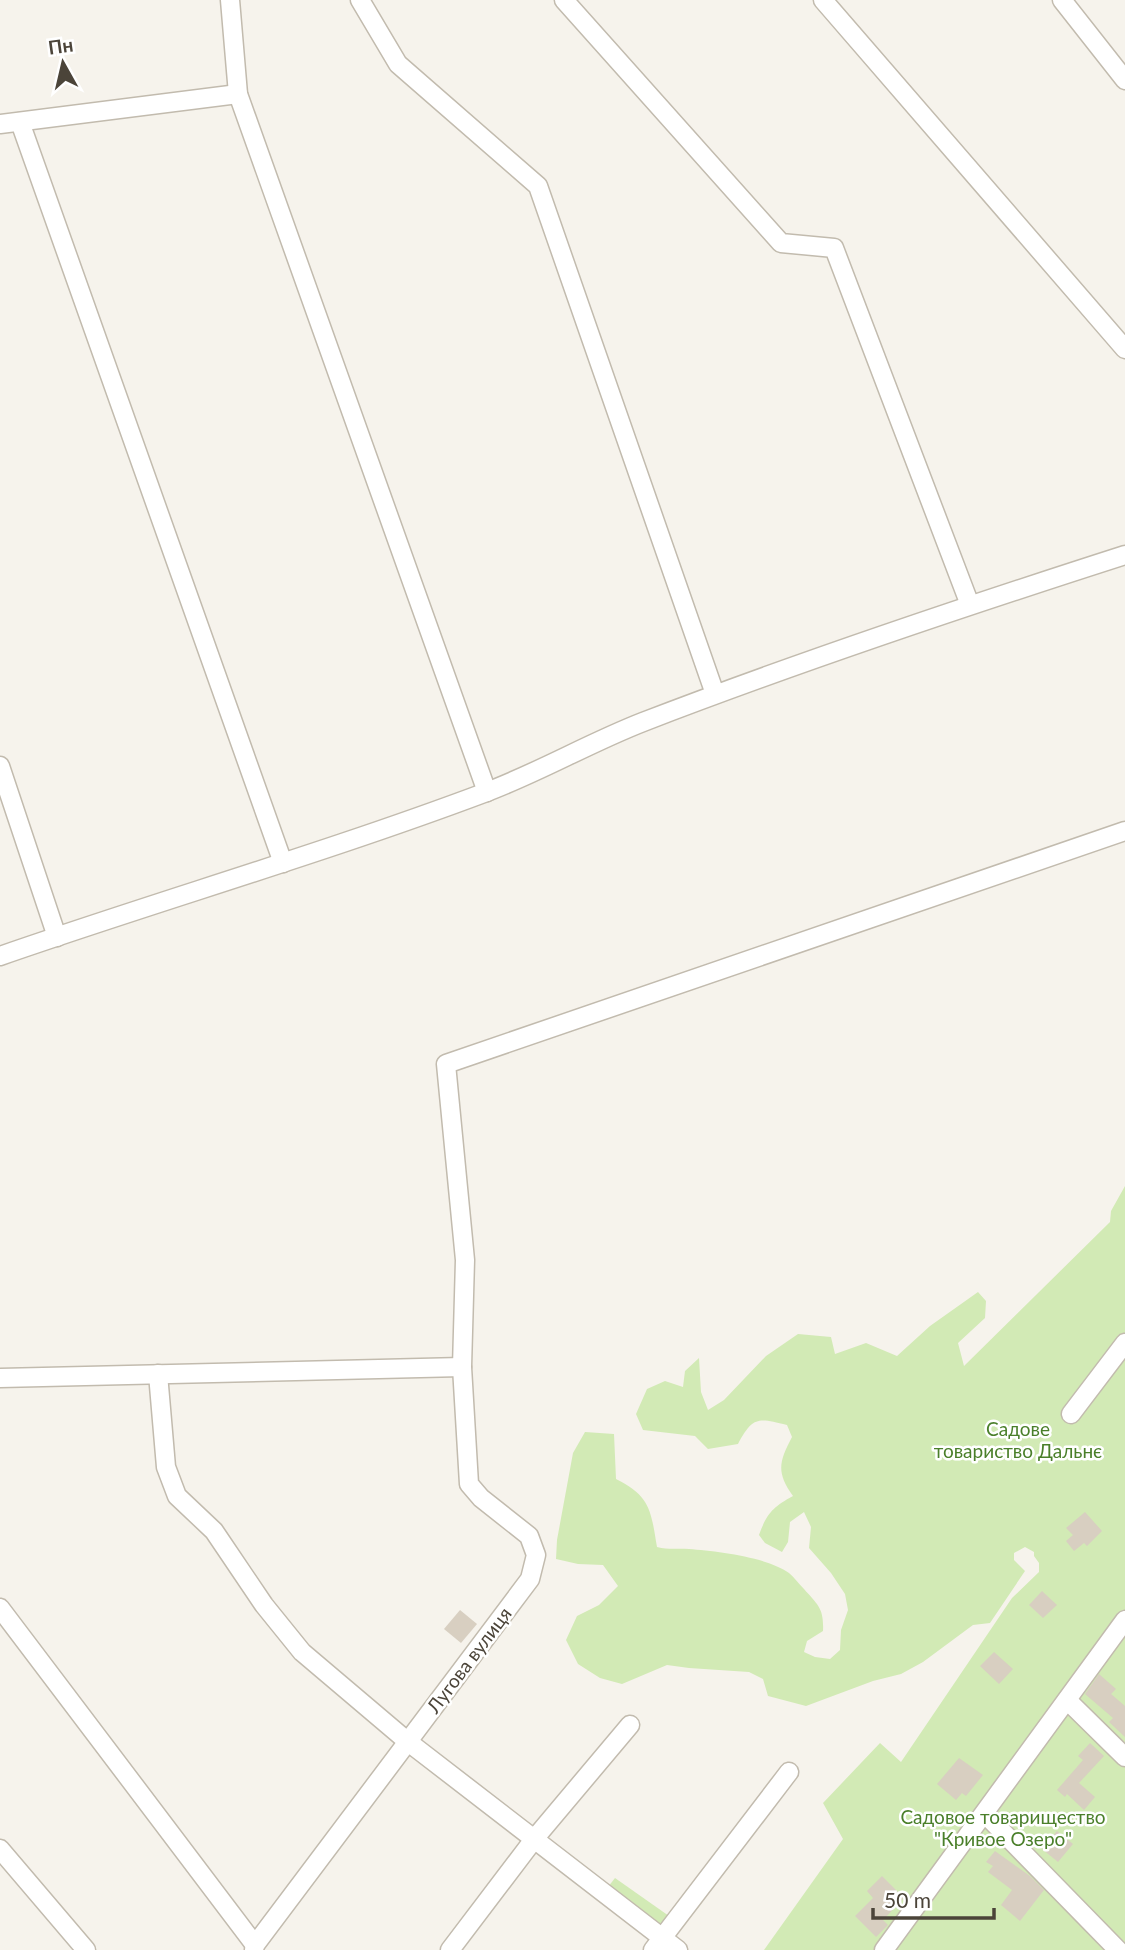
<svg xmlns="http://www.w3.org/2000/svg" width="1125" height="1950" font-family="Lato,sans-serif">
  <rect width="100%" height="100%" fill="#f6f3ec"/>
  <g fill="#d2eab5">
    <path d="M1125,1186v764h-361l79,-111 -20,-36 57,-60 21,19 111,-164 27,-26v-9l-5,-7v-4l-9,-5 -11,6v7l11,11 -35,52 -17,2 -50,37 -22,12 -28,7 -67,25 -38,-10 -5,-17 -14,-7 -60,-4 -22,-3 -45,19 -22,-6 -22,-14 -12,-24 11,-24 22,-11 19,-19 -15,-21 -25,-1 -22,-5 1,-19 16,-87 12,-21 29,2 2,45c35,17 35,33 41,68 12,3 20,1 32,2 27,2 78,8 100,24 5,4 10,11 15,16 14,16 20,19 19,42l-16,10 -3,11 11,5 15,2 10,-9 1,-20 7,-20 -3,-16 -14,-21 -22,-25 2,-21 -7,-15 -14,10 -2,20 -6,10 -17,-9 -6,-8c8,-22 14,-28 34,-39 -17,-24 -14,-34 -1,-59l-5,-12c-29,-7 -34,-9 -49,19l-30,5 -13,-13 -52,-6 -7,-16 11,-25 18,-8 18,6 2,-16 14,-13 2,34 7,18 16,-10 42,-44 32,-22 33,3 4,17 31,-11 31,13 33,-30 48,-34 8,9 -1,17 -27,25 6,23 146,-144 1,-11z"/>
    <path d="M615,1878l54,38 -15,21 -53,-41z"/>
  </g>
  <g fill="#d8cfc1">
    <path d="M1085,1512l17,19 -15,15 -3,-3 -10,8 -8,-10 7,-6 -7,-7z"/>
    <path d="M1042,1591l15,14 -14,13 -14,-13z"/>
    <path d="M460,1610l17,14 -16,19 -17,-14z"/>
    <path d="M994,1652l19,17 -14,15 -19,-18z"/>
    <path d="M1099,1674l17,15 -5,5 14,12v31l-16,-15 4,-4 -28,-24z"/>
    <path d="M1090,1743l14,13 -25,27 16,14 -11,13 -17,-16 -2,3 -8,-7 26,-30 -5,-4z"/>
    <path d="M959,1758l24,17 -17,21 -4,-3 -6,7 -19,-16z"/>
    <path d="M1057,1831l16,13 -15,18 -16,-13z"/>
    <path d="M995,1851l35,25 14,14 -24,31 -19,-16 11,-15 -24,-18 5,-6 -7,-4z"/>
    <path d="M882,1876l22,22 -21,22 5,5 -12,12 -21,-21 18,-18 -6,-7z"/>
  </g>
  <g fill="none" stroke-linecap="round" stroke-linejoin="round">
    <g stroke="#c2bbae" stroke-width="21">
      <g id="street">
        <path d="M230,0l8,94 249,698"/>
        <path d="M360,0l38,64 140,122 177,508"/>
        <path d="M564,0l217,243 53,5 136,357"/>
        <path d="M823,0l302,349"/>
        <path d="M1062,0l63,80"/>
        <path d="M20,122l263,741"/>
        <path d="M0,124l238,-30"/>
        <path d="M0,766l57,171"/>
        <path d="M0,956c161,-56 324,-103 484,-163 54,-20 105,-50 159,-71 158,-61 320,-115 482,-167"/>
        <path d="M158,1374l8,93 11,29 37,35 50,74 38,47 105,89 271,209"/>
        <path d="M0,1378l462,-11"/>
        <path d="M1071,1414l54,-71"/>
        <path d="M0,1608l255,337"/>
        <path d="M1067,1700l58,57"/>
        <path d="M985,1814l133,136"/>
        <path d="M0,1849l86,101"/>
        <path d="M254,1950l1,-5 275,-366 6,-24 -7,-19 -48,-38 -12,-14 -7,-117 3,-107 -19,-196 679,-233"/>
        <path d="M450,1950l85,-112 95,-113"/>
        <path d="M653,1950l136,-178"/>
        <path d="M884,1950l241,-330"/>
      </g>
    </g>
    <use href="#street" stroke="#fff" stroke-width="18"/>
  </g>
  <g text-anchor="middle" stroke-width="5" stroke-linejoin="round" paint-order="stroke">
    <g font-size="19" fill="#4a7f2a" stroke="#fff">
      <text x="1018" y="1436">Садове<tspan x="1018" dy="22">товариство Дальнє</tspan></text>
      <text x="1003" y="1824">Садовое товарищество<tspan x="1003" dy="22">"Кривое Озеро"</tspan></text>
    </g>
    <g font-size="19" fill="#4b4439" stroke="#fff">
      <text transform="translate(469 1660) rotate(-53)" y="7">Лугова вулиця</text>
    </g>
  </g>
  <g transform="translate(63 63) rotate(352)" stroke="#ffffff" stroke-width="5" paint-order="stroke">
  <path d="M0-5L12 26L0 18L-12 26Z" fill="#4b4439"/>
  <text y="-10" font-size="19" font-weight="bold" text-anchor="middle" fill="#4b4439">Пн</text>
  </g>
  <path d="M873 1908v10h121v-10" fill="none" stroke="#4b4439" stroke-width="3.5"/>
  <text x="884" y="1908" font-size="21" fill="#4b4439" stroke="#ffffff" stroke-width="5" paint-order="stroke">50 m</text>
</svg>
